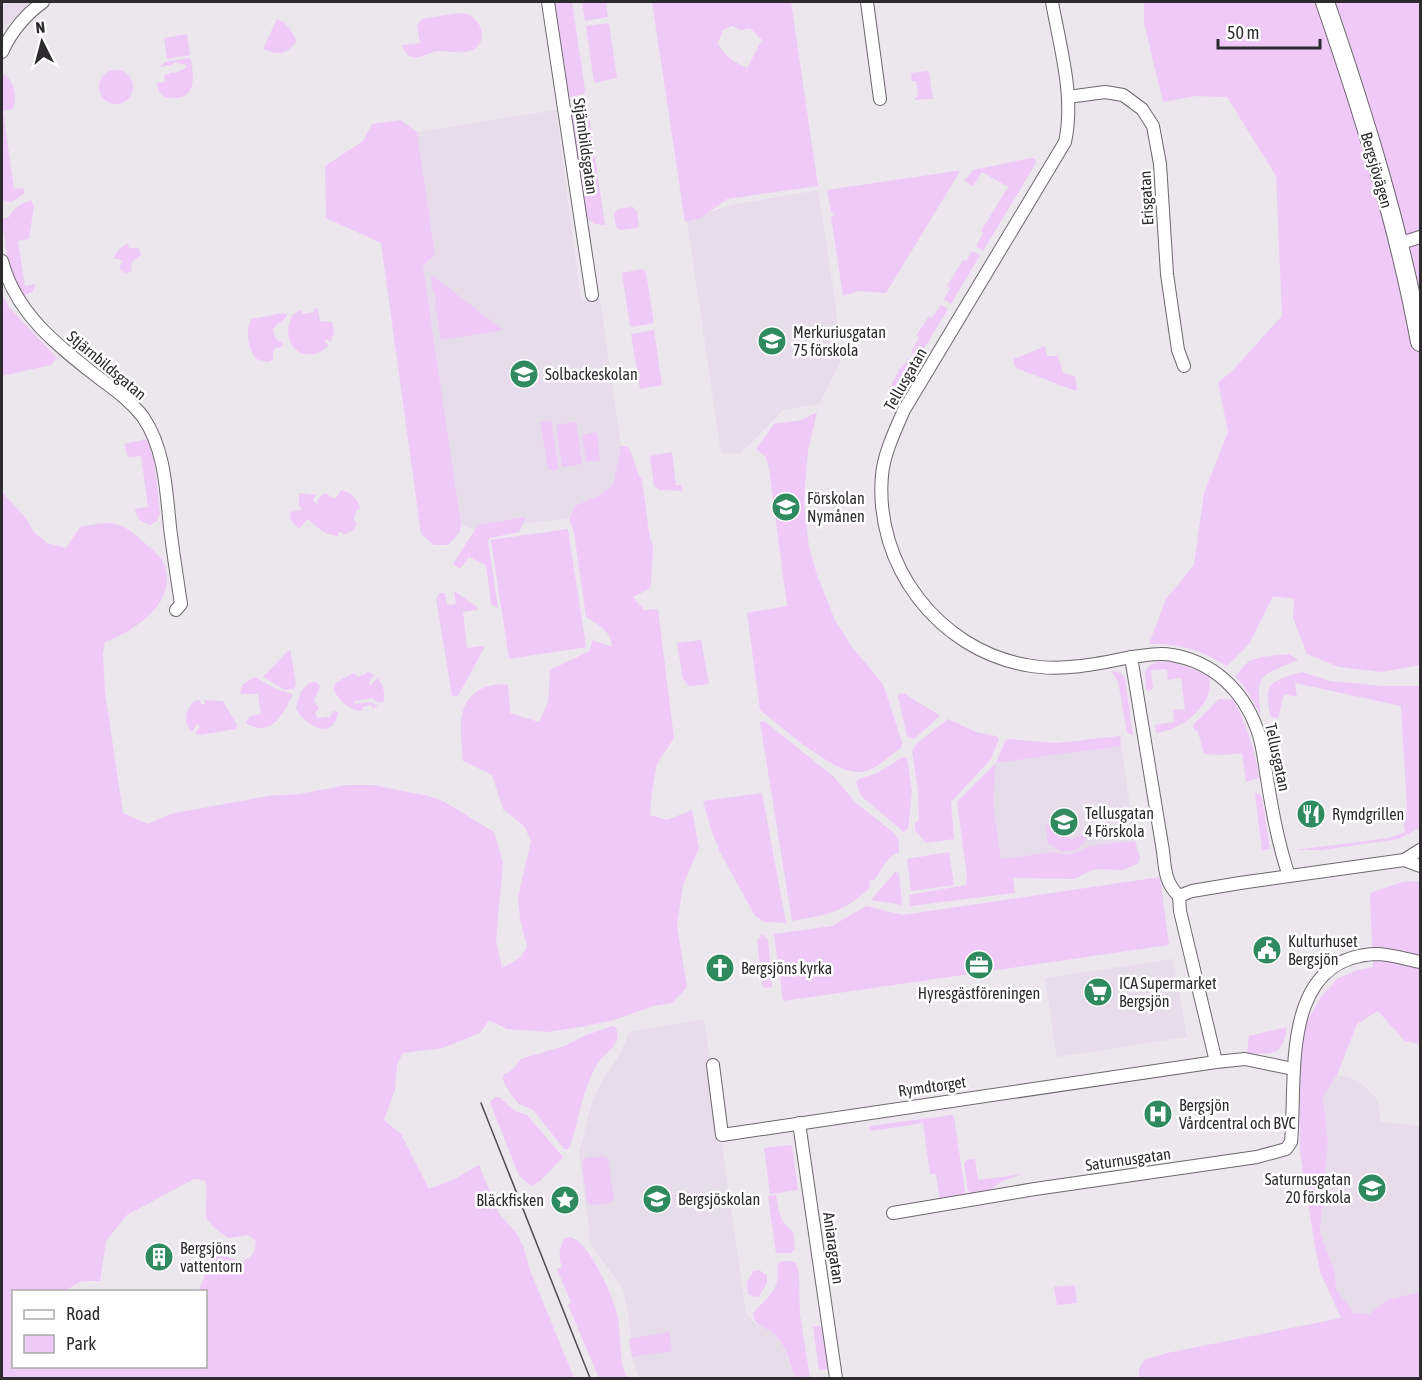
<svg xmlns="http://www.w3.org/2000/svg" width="1422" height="1380" font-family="'Asap Condensed',sans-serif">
  <rect width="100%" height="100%" fill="#ece6ed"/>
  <g fill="#e7dcea">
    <path d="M2,2h29l-29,28z"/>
    <path d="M556,110l25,191 19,-2 21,147 -8,39 -15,11 -23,10 -6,12 -94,12 -14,-6 -38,-258 12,-13 -18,-121z"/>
    <path d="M818,190l18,118 4,55 -21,41 -36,6 -43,44 -19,-1 -34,-233 44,-15z"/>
    <path d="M1121,746l14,95 -46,6 -8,5 -10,2 -9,1 -8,-3 -53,7 -8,-57 3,-39z"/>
    <path d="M1173,959l14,78 -130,20 -12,-79z"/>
    <path d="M704,1019l42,294 9,10 14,7 14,15 12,33h-156l-7,-22 -3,-39 -6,-28 -32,-44 -12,-92 12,-48 11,-24 19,-28 8,-21z"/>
    <path d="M1337,1075l20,5 20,19 4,23 39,4v166l-33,8 -18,14 -15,-1 -18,-24 -1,-17 -15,-40 8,-89 -5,-47z"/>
  </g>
  <g fill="#efcaf8" fill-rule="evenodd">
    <path d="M554,2h18l13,88 -1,4 -13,3 -3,-2z"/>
    <path d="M582,2h24l2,15 -23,4z"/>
    <path d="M652,2h139l27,184 -91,13 -26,19 -16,4zM732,26l9,4 9,-2 12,12 -15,28c-12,-6 -24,-12 -29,-25l5,-13z"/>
    <path d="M1144,2h276v663l-38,7 -43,-5 -32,-13 -14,-36 1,-19 -21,-3 -24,48 -22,22c-30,-17 -44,-22 -78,-22l17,-45 28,-34 10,-72 24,-61 -10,-50 13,-10 51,-56 -6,-140 -49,-79 -31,-1 -33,6 -19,-79z"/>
    <path d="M459,13c15,0 24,12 23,26 -8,19 -27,12 -43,12 -15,1 -27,17 -38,-6l19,-2 -3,-18 5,-6z"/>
    <path d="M277,19c8,2 18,15 19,23 -9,13 -20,13 -33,7z"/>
    <path d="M609,23l8,55 -23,5 -8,-57z"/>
    <path d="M187,34l3,21 -23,4 -3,-21z"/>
    <path d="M189,58l2,2c4,23 4,43 -27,37l-4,-4 -4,-10 9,-1 -1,-7 9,-3 3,1 10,-5v-3l-11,-3 -3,3 -13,2 7,-5z"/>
    <circle cx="116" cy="87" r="17"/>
    <path d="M928,71l1,2 4,26 -18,1v-2l3,-2 -2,-15h-4l-1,-8z"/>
    <path d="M3,74c11,5 15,25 10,35l-10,2 11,78 10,-1v6l-13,8 -9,-2v-125z"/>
    <path d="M584,107l4,2 17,116 -10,-1 -8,-5 -16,-106 3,-5z"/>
    <path d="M400,120l17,12 18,122 -12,12 38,258 -1,8 -12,13h-14l-13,-11 -40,-291 -55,-25 -1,-52 38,-25 9,-17z"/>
    <path d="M1031,158l4,1 1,4 -53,88 -7,-5 7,-13 -2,-2 27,-44 -26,-15 -9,14 -9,-5 9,-11z"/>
    <path d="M956,171h2l1,2 -73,120 -28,-2 -15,5 -12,-79 3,-2 -3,-4 -4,-21z"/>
    <path d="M31,200l3,6 -5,33 -11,2 7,45 11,-2 -4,8 -6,3c-19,-7 -21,-58 -24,-76l7,-2c6,-10 11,-13 22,-17z"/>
    <path d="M633,207l4,5 2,13 -2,3 -17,2 -4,-3 -2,-13 4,-5z"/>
    <path d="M128,243l1,5h10l2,7 -9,7 -1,10 -6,1 -5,-3v-5l3,-4 -10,-3 6,-9z"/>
    <path d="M972,251l8,4 -29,49 -7,-5 6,-11 -3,-2 16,-26 3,1z"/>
    <path d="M643,269l3,4 8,50 -22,4 -2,-1 -8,-53z"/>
    <path d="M431,276h2l70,54 -62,10 -6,-35 1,-9 -3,-5z"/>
    <path d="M2,294l7,13 48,51 -6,7 -49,11z"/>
    <path d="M941,305l7,4 -29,48 -8,-5 8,-14 -3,-2 13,-20 3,2z"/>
    <path d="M313,308l5,1 2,12 12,1 2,9 -3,11 -5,-3 -1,3 4,3c-22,23 -53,1 -36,-31l8,-4 2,4 11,-2z"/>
    <path d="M283,313l5,2c-5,7 -12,8 -15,15l3,9 7,5 -1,3 -7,1 -2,3v9l-6,2 -11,-3c-8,-12 -11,-27 -5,-40z"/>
    <path d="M654,330l8,55 -22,4 -9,-55z"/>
    <path d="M1045,346l2,10h11l5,17 12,3 2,14 -2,1 -59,-23 -2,-4v-5z"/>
    <path d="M908,358l8,4 -16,30h-4l-7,-3 11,-21h2z"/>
    <path d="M817,412l-9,39 -3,32 -1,22 5,42 8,28 18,45 17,27 31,37 19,58 -1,6c-12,8 -25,22 -39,24 -27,4 -81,-46 -102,-62l-13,-97 40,-7 -18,-138 -3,-11 -10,-8 18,-25 28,-4z"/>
    <path d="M551,420l7,48 -4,3 -6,-2 -8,-47z"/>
    <path d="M576,422l6,42 -20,3 -6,-42z"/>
    <path d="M594,432l3,2 3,25 -3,2h-11l-4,-26z"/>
    <path d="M147,439l7,20 6,54 -3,8 -7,4c-8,-3 -14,-6 -15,-16l13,-2 -7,-51 -13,1 -4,-13z"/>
    <path d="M621,446l7,1c7,11 7,23 14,33l7,52 4,16 -2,37 -2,4 -16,8 11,13 14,-1 16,129 -17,26 -5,27 -2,24 17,5 25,-10 7,38 -16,37 -6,41 10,61 -15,16 -18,3 -40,14 -33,7 -34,5 -40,-3 -18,-9 -9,13 -37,15 -40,5 -6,12 -2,25 -11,30 17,14 28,55 24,-9 26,-15 19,47 19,22 6,12 7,24 44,108h-572v-886l23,25 9,15 13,11 19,5 14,-21c35,-7 41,-6 67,18 5,5 14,11 16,17 18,39 -28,69 -58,80l-2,12 2,38 18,121 25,11 22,-10 98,-18 31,-2 48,-9h26l55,11 15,5 51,31 9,31 -7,77 6,28 18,-10 7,-11 -7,-28 -2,-22 13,-56 -7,-15 -21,-17 -11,-34 -29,-14c-2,-27 -9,-57 18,-72 8,-4 19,-6 27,-4l2,28 29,9 9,-20 2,-32 40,-19 2,-11 20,7c0,-16 -15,-23 -26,-30l-12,-84 -5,-15 6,-12 23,-10 15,-11zM194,1179l12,2c4,34 -12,33 22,57l20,-3 8,6c-3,30 -22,19 -40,10 -9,12 -11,27 -18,40l8,1v74h-192v-74l52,-1v-1l16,-9h18l6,-40 21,-26z"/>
    <path d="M672,452l4,33h5l1,6 -22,-1 -6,-4 -4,-30z"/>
    <path d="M341,490c10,2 17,8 19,19l-4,2 -2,9 3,4 -4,6 -10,5 -1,-3h-4v4c-13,-1 -20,-8 -30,-17l-9,10 -8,-8 -1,-9 12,-2 -3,-5v-12l17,2 -3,6 5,4 -1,-4 6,-7 3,-1 5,4 5,1z"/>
    <path d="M526,517l-7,15 -29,6 -2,3 10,67 -7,-4 -5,-39 -17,-8 -9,12 -7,-5 25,-39z"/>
    <path d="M568,529l18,118 -77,12 -18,-119z"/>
    <path d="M454,591l23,16v3l-14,2 4,36 16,-2 1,2 -26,48h-6l-16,-98 4,-5h5l2,12 9,-1z"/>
    <path d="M701,640l8,44 -20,2 -6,-7 -6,-36z"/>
    <path d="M290,649l6,35 -2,5 -9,1 -22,-13z"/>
    <path d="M1289,654l9,6c-37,16 -43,12 -37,55l-17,-29 -9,-10 14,-15 13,-4z"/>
    <path d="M1158,662c19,-2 34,7 51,15 0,5 1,10 0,15 -6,21 -33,39 -53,41l-1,-8 19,-3 -1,-12 12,-1 -4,-31 -13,2 -1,-11 -16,1 2,18 -3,3 -4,-1 -1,-18 5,-7z"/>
    <path d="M367,671l7,4 -5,7 1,4 8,-8c5,8 8,15 5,25l-6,-1 -5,-4 -18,3 1,3 16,-2 7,4 -5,3 -2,-4 -8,2 -1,4c-15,-2 -20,-8 -28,-20l1,-8 19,-10 4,4 8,-3z"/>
    <path d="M1111,671l10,2 4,6 8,56 -6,-2 -9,-52z"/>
    <path d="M1302,672l28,9 53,5h37v142l-22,11 -76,11h-26l93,-12 16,-6 -3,-21 5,-1 -6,-104 -106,-23 2,14 -13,-3 -6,24 -7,-1c-9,-35 0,-36 31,-45z"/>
    <path d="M255,677l21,12 17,5c-9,19 -22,45 -47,29l4,-7 11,-2 -3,-20h-18l2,-9z"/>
    <path d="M316,682l4,4 -6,15 5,8 -4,4 3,6 5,-2h7l3,-6 5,1c-4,30 -34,14 -42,-4l5,-17 8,-8z"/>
    <path d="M900,693l5,1 34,21v2l-25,22 -7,-3 -9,-40z"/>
    <path d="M1219,699l14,1c14,26 22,49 26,78l-13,4 -4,-29 -19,2 -19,-1 -6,-22 -4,-3 -1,-4z"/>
    <path d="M200,700l2,5 3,-1 -1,-4 19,1 14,24 -1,4 -36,6 -5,-1 5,-8 -3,-2 -5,8c-9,-9 -7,-22 2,-31z"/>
    <path d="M948,719l28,13 20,4 3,3 -8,20 -40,43 3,37 -28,4 -11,-13v-7l4,-3 -1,-29 -6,-40 4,-7z"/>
    <path d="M764,721l70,56 22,26 38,30 5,9v11c-12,2 -17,18 -25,27h-5l1,7c-27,27 -42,27 -78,34l-32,-199z"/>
    <path d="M1120,736l1,10 -125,17 -3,39 8,57 53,-7c19,6 22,-2 37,-6 14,-3 30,-3 44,-5l5,17 -2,6 -16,6 -27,-1 -21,10 -61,-1 2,15 -105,13 -1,-11 57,-10 1,-8 -10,-75 39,-39 9,-22 4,-2 47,4z"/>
    <path d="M903,757l4,1 5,33 -4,38 -4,3 -43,-36 -5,-14 3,-3 18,-6z"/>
    <path d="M762,793l24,130 -21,-1 -10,-6 -35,-64 -8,-20 -9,-31z"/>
    <path d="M1255,793h3l4,4 8,52 -8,1z"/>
    <path d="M1045,824l26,15 17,-6 -1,6 -11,11 -15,2 -13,-9z"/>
    <path d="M949,852l5,33 -43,6 -4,-32z"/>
    <path d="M895,872l4,1 3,32 -31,-5z"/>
    <path d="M1160,877l9,68 -386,56 -9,-67 58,-8 34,-20 37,9z"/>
    <path d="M1420,881v163l-15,-3 -27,-30 -21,13 -20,51 -14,21 5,47 -8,89 15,40 1,17 18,24 15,1 18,-14 33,-8v86h-281v-9l5,-9 23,-7 174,-35 -21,-46 -5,-26 -15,-93 -1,-89 5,-37 17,-30 17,-19 20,-8 15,-3 -3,-74 33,-11z"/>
    <path d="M761,935h2l5,5 4,47 -8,1 -2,-5 -5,-42z"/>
    <path d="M612,1026l4,2c6,18 -9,22 -18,35 -15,24 -19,55 -27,81l-3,5h-4l-31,-39 -14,-6 -7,-8 -7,-11 -2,-6 1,-5 7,-3 10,-12 43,-13 20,-10z"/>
    <path d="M1287,1027c-5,30 -12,27 -40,26l2,-17z"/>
    <path d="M495,1097h4l16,14 12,4 36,42 -23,24 -9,5 -12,-10 -29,-74z"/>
    <path d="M952,1115l2,2 11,75 -3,3 -22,4 -4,-25h-6l-7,-51 -52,8 -2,-5z"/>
    <path d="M792,1145l6,45 -28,4 -6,-46z"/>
    <path d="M604,1156l4,3 6,40 -4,4 -18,2 -5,-3 -5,-40 4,-4z"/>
    <path d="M975,1159l3,21 45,-6 -21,7 -13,10 -18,3 -3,-4 -4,-27 3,-3z"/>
    <path d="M776,1195c4,19 2,24 17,37l2,17 -4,4h-15l-8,-57z"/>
    <path d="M570,1237c18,3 43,59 47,77 5,21 1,45 10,64h-28l-31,-73 3,-3 -14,-33 5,-2c-4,-11 -3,-18 2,-28z"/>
    <path d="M782,1261h10l4,2 3,12 1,40 10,63h-15c-5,-15 -8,-31 -20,-43 -8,-8 -22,-9 -22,-22 16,-18 28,-22 24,-49z"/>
    <path d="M759,1270l8,5v8l-8,13 -5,1 -6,-3 -1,-11 6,-12z"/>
    <path d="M1075,1285l2,18 -20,2 -3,-18z"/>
    <path d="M821,1326l7,43 -9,1 -6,-43z"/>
    <path d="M669,1332l3,19 -40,6 -3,-18z"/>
  </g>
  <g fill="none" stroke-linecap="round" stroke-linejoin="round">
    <g stroke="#6d686e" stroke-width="14">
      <g id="street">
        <path d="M548,2l44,293"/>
        <path d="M867,2l13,97"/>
        <path d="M1052,2c8,45 23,95 13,140l-161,268c-9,21 -20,43 -22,65 -8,90 56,174 144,190 34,7 72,-1 105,-8"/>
        <path d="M2,52c9,-20 23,-37 41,-50"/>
        <path d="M1068,97l37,-5 18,3 19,14 11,17 7,38 7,110 11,76 6,16"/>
        <path d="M1398,244l22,-7"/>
        <path d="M2,261c14,53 56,85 97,117 16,12 32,23 44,39 22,32 23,73 27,110 3,25 7,51 11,77l-5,6"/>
        <path d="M1404,860l16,6"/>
        <path d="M1179,896l13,-5 48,-8 164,-23 16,-10"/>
        <path d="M1216,1062l-36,-151 -1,-15c-14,-13 -14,-27 -16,-45l-32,-194c13,-1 27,-5 41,-2 41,7 71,35 85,74 6,15 7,33 10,49 5,33 11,66 22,98"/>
        <path d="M713,1065l9,70 494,-73 29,-3 48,10"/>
        <path d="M799,1123l37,255"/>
        <path d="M893,1213l142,-24 222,-32 29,-8 5,-7c6,-65 -12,-183 84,-188 15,0 31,5 45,8"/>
      </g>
    </g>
    <g stroke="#6d686e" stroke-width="20">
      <path id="secondary" d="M1325,2c38,110 74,225 95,340"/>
    </g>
    <use href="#street" stroke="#fff" stroke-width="12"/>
    <use href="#secondary" stroke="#fff" stroke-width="18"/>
    <path stroke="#504d51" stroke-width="1.5" d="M481,1103l109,275"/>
  </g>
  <defs>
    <g id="school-disc" transform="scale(1.5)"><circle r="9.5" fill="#2f8a60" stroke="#fff"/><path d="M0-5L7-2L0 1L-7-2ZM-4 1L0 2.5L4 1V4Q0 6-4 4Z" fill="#fff"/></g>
    <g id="restaurant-disc" transform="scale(1.5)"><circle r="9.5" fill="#2f8a60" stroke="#fff"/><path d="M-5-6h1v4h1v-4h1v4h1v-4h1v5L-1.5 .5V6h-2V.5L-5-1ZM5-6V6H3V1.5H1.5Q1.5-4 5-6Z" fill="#fff"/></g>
    <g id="civic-disc" transform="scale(1.5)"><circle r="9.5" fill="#2f8a60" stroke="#fff"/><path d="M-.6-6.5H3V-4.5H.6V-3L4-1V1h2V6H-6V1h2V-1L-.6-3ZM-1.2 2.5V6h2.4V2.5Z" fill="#fff"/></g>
    <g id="office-disc" transform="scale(1.5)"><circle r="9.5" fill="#2f8a60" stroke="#fff"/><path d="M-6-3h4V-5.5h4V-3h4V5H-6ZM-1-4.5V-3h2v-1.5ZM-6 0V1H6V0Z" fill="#fff"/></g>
    <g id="church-disc" transform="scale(1.5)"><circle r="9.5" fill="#2f8a60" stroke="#fff"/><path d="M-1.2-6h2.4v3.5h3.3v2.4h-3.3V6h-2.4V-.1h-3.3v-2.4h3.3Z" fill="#fff"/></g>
    <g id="supermarket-disc" transform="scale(1.5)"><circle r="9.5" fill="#2f8a60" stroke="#fff"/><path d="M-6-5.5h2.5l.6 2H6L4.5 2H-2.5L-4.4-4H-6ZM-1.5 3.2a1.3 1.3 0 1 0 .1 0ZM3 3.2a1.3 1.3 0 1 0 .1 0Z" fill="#fff"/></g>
    <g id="hospital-disc" transform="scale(1.5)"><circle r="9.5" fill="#2f8a60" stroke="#fff"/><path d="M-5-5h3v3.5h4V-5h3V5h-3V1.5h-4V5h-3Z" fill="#fff"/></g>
    <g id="sight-disc" transform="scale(1.5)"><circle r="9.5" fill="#2f8a60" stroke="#fff"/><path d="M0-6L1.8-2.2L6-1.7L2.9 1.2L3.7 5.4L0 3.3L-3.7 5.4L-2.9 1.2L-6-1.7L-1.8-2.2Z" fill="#fff"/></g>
    <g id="building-disc" transform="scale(1.5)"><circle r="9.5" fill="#2f8a60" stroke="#fff"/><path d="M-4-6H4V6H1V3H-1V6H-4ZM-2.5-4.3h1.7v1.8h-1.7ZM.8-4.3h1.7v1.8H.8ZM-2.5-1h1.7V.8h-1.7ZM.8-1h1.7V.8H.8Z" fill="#fff"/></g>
  </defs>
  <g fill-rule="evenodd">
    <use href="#school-disc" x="772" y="341"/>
    <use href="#school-disc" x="524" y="374"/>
    <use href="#school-disc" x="786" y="507"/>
    <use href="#restaurant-disc" x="1311" y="814"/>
    <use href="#school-disc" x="1064" y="822"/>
    <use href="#civic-disc" x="1267" y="950"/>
    <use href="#office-disc" x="979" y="965"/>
    <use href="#church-disc" x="720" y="968"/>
    <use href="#supermarket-disc" x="1098" y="992"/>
    <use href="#hospital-disc" x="1158" y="1114"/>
    <use href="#school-disc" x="1372" y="1188"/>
    <use href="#school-disc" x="657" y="1199"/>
    <use href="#sight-disc" x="565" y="1200"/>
    <use href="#building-disc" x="159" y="1257"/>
  </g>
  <g text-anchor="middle" stroke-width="5" stroke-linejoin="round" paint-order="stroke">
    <g font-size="16" fill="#2d2b2e" stroke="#fff">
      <text transform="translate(586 146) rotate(82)" y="6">Stjärnbildsgatan</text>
      <text transform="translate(1377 170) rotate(74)" y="6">Bergsjövägen</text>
      <text transform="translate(1146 198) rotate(-93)" y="6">Erisgatan</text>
      <text transform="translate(107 365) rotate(40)" y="6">Stjärnbildsgatan</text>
      <text transform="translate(905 379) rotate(-60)" y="6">Tellusgatan</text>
      <text transform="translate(1278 757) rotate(78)" y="6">Tellusgatan</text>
      <text transform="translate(932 1086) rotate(-8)" y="6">Rymdtorget</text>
      <text transform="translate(1128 1159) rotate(-8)" y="6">Saturnusgatan</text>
      <text transform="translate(834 1248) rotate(82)" y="6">Aniaragatan</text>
    </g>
    <g font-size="16" fill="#2d2b2e" stroke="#fff" text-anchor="start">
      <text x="793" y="338">Merkuriusgatan<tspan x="793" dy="18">75 förskola</tspan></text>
      <text x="545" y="380">Solbackeskolan</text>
      <text x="807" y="504">Förskolan<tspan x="807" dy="18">Nymånen</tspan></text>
      <text x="1085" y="819">Tellusgatan<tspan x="1085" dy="18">4 Förskola</tspan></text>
      <text x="1332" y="820">Rymdgrillen</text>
      <text x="1288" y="947">Kulturhuset<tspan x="1288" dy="18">Bergsjön</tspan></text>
      <text x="741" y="974">Bergsjöns kyrka</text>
      <text x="1119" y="989">ICA Supermarket<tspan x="1119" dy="18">Bergsjön</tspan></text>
      <text x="979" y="999" text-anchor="middle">Hyresgästföreningen</text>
      <text x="1179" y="1111">Bergsjön<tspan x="1179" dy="18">Vårdcentral och BVC</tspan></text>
      <text x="1351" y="1185" text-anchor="end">Saturnusgatan<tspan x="1351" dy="18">20 förskola</tspan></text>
      <text x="678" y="1205">Bergsjöskolan</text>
      <text x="544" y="1206" text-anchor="end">Bläckfisken</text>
      <text x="180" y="1254">Bergsjöns<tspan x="180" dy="18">vattentorn</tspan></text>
    </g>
  </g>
  <rect width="1422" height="1380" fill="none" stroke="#2d2b2e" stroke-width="6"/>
  <rect x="12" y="1290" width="195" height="78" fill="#ffffff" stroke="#abaaab" stroke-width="1.5"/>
  <rect x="24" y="1310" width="30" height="9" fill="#ffffff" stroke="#abaaab" stroke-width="1.5"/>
  <text x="66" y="1320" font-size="18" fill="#2d2b2e">Road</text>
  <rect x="24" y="1335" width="30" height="18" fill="#efcaf8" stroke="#abaaab" stroke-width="1.5"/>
  <text x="66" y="1350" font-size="18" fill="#2d2b2e">Park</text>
  <g transform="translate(42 42) rotate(354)" stroke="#ffffff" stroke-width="4.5" paint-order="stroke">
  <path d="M0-4.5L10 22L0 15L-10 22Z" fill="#2d2b2e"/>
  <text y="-9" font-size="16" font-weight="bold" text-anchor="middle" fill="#2d2b2e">N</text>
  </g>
  <path d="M1218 39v9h102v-9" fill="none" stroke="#2d2b2e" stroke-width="3"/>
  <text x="1227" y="39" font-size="18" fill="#2d2b2e" stroke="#ffffff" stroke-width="4.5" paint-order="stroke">50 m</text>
</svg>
